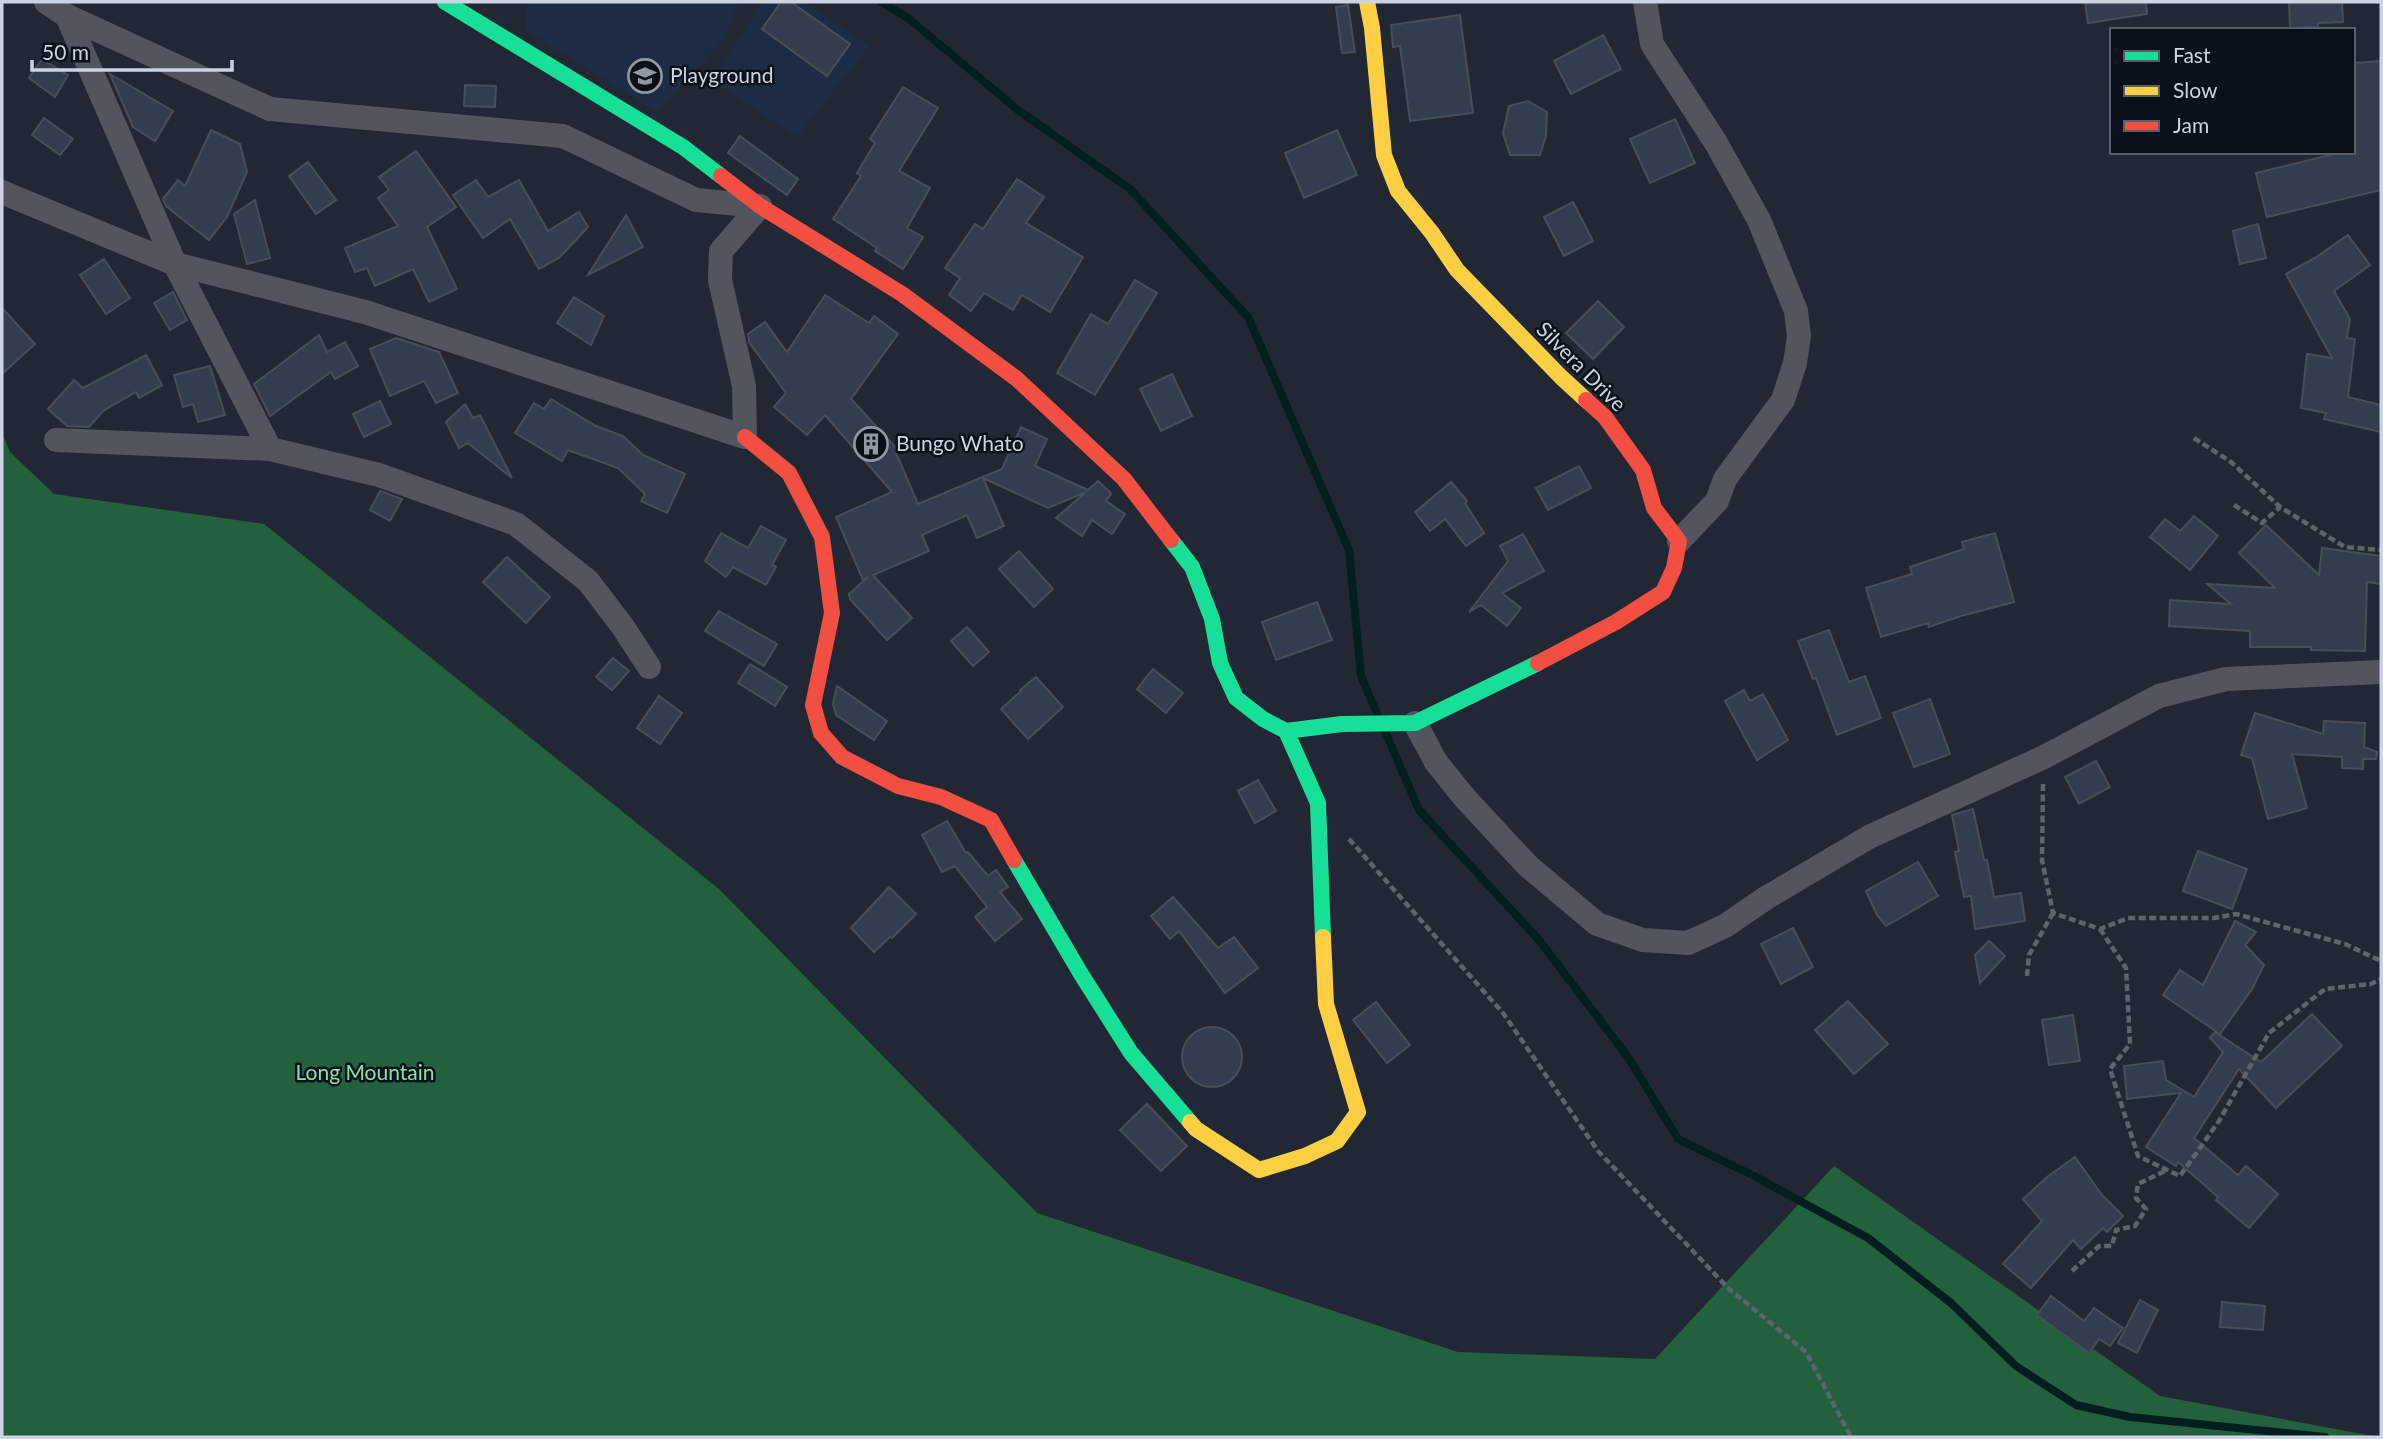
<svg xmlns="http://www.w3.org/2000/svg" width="2383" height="1439" font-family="Lato,sans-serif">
  <rect width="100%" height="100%" fill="#222833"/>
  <g fill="#1e2c43">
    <path d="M528,2h205l5,3 -15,35 -66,72 -132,-82z"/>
    <path d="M763,2h41l65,44 -72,91 -85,-57z"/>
  </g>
  <path fill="#23603d" d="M2,432l8,20 44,42 210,30 455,365 318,324 421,139 197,7 179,-193 326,230 218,41h-2376z"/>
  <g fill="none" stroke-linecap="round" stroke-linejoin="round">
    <g stroke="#031e1f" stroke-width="8">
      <path d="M881,2l27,16 110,92 112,79 118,128 101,233 12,126 17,40"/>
      <path d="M1385,731l34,79 120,130 89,117 50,82 76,37 114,62 83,65 65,63 60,39 54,12 195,20"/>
    </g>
  </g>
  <g fill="#343d4d" stroke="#484e57" stroke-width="2">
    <path d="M781,2h10l59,42 -23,32 -65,-47z"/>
    <path d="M2085,2h61l1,12 -59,9z"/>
    <path d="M2289,2h53l1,20 -25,1v4l-28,1z"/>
    <path d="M1348,5l7,47 -13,1 -6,-46z"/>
    <path d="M1460,15l13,98 -63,8 -10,-75 -7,1 -2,-22z"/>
    <path d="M1603,35l18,34 -50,25 -17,-33z"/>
    <path d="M42,59l26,16 -13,22 -26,-19z"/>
    <path d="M2381,61v129l-114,27 -11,-44 86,-21h11v-89z"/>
    <path d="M110,74l63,37 -18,30 -22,-14z"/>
    <path d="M465,85l31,1 -1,21 -31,-1z"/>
    <path d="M903,87l35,21 -39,63 31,17 -23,40 16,9 -20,32 -28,-18 2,-3 -44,-29 28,-43 -4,-3 18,-30 -5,-4z"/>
    <path d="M1528,101l19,11 -1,24 -6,19h-30l-7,-22 6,-27z"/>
    <path d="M44,118l29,21 -13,16 -28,-20z"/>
    <path d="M1675,119l20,44 -45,20 -20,-44z"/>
    <path d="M211,130l29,14 7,28 -20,45 -18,23 -43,-34 -3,-7 15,-19 7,6z"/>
    <path d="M1337,130l20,45 -53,23 -19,-45z"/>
    <path d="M740,136l58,43 -11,16 -59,-42z"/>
    <path d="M416,151l40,56 -29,20 30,62 -28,13 -16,-33 -38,17 -8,-18 -12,4 -10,-24 53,-22 -20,-28 11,-8 -10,-13z"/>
    <path d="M308,162l28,38 -20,14 -27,-38z"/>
    <path d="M1017,179l27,18 -18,26 57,34 -33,55 -28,-17 -9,15 -29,-17 -13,18 -22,-16 11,-17 -15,-10 30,-44 8,5z"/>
    <path d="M476,180l12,17 31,-17 29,51 31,-19 9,15 -29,31 -20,11 -29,-50 -27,19 -30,-43z"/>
    <path d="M255,200l15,58 -23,6 -13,-50z"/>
    <path d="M1573,202l20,39 -29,15 -20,-39z"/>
    <path d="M626,215l17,32 -55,28z"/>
    <path d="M2258,224l8,34 -26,6 -7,-33z"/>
    <path d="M2348,235l22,30 -36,26 16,28 -3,19 8,1 -7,58 33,8v27l-57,-13 2,-6 -25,-5 6,-54 25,4 -46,-84 29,-16z"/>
    <path d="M104,259l26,39 -24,16 -26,-39z"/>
    <path d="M1135,280l22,13 -62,102 -38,-22 34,-59 17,10z"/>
    <path d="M173,292l14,28 -17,10 -16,-27z"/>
    <path d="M825,295l44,28 5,-7 24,18 -47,65 48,52 -3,2 22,51 84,-35 19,-42 26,12 -12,27 53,24 10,-9 12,11 1,2 -5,7 19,13 -13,20 -20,-14 -10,16 -26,-18 30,-26 -38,16 -65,-30 21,48 -27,12 -10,-23 -45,20 7,16 -56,24 39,43 -25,22 -37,-41 -1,-5 19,-17 -5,3 -27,-63 56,-25 -67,-77 -18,20 -33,-28 12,-14 -37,-51 -1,-8 17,-12 22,30z"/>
    <path d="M574,297l30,19 -13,29 -34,-22z"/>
    <path d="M1598,301l26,26 -31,32 -27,-26z"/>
    <path d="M2,308l33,36 -33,30z"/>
    <path d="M319,335l8,17 18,-10 13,24 -23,13 -4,-7 -61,44 -16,-32z"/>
    <path d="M396,338l43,14 19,41 -22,10 -12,-22 -34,15 -20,-47z"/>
    <path d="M146,355l16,30 -23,13 -3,-6 -33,19 -14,16 -22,-1 -19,-17 26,-29 9,8z"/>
    <path d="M210,366l15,49 -27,7 -5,-18 -10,3 -9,-32z"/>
    <path d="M1172,374l20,42 -31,15 -21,-42z"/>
    <path d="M551,399l45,27 27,10 20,19 42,19 -18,39 -26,-12 4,-7 -27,-26 -50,-18 -6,11 -47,-28 19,-30 10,6z"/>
    <path d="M380,401l11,23 -27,13 -11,-23z"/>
    <path d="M465,404l8,14 7,-3 32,63 -44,-35 -9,5 -13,-26z"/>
    <path d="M1579,466l12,22 -43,22 -12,-22z"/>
    <path d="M1451,482l16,19 -2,2 19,30 -18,13 -21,-27 -15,12 -15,-19z"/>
    <path d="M380,491l22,8 -12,22 -20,-11z"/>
    <path d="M2194,516l24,20 -28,34 -40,-33 15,-18 15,12z"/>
    <path d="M2266,525l53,50 3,-27 59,8v28l-14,-2 -2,69 -54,-1v-3h-61v-16l-81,-5 1,-26 61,4 -24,-20 68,4 -36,-35z"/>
    <path d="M761,526l25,14 -14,25 4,2 -10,18 -33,-18 -7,10 -21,-16 16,-28 27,15z"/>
    <path d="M1995,533l19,69 -53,14 -32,11 -1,-4 -47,14 -15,-49 46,-14 -2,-7 54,-18 -2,-7z"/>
    <path d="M1523,534l21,37 -42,22 19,15 -14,18 -26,-21 -12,7 39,-51 -8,-15z"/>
    <path d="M1019,551l34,38 -19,18 -35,-38z"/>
    <path d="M507,557l43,40 -24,26 -43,-41z"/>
    <path d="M1317,602l15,38 -56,20 -14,-38z"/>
    <path d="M719,611l58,33 -13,22 -59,-35z"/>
    <path d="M967,627l22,25 -16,14 -22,-25z"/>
    <path d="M1829,630l20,52 16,-6 16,42 -44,17 -21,-57 -3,1 -15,-38z"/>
    <path d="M613,658l16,13 -17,19 -16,-13z"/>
    <path d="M750,664l37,23 -12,19 -37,-23z"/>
    <path d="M1153,669l30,24 -17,20 -29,-24z"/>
    <path d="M1036,677l27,30 -35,32 -27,-30 20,-18 -1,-1z"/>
    <path d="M837,686l50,35 -13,19 -38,-25 -3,-11z"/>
    <path d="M1744,690l6,11 13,-7 25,46 -31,20 -32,-59z"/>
    <path d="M659,696l23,17 -22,31 -23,-16z"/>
    <path d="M1930,699l20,55 -36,13 -21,-54z"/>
    <path d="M2255,713l68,21 1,-13 41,2 -1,24 13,5 -1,7h-13v10l-21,-1v-11l-50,-3 15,54 -39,11 -16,-61 -11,-3z"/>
    <path d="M2096,761l14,26 -31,17 -14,-27z"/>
    <path d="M1258,780l18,31 -21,12 -17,-32z"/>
    <path d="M1973,809l11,51h3l7,37 27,-4 4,28 -50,8 -4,-33 -7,1 -9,-45 4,-1 -7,-36z"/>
    <path d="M947,821l19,32 2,-1 20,24 8,-6 12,17 -8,5 22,27 -27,22 -20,-24 12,-10 -32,-41 -13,6 -20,-37z"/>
    <path d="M2198,851l49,18 -15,40 -49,-18z"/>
    <path d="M1918,862l20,34 -52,30 -9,-11 -11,-24z"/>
    <path d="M889,887l27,27 -24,24 -2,-1 -16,15 -23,-24z"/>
    <path d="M1173,897l45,51 16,-11 24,31 -33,25 -46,-62 -9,8 -19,-23z"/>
    <path d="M2235,921l21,11 -11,13 19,20 -12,24 -32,45 -57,-39 17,-25 23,15z"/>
    <path d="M1793,928l20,39 -32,17 -20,-40z"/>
    <path d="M1989,941l16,15 -25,27 -5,-28z"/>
    <path d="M1848,1001l40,43 -34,30 -39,-44z"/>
    <path d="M1376,1002l34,43 -23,18 -34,-43z"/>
    <path d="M2312,1014l30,32 -66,62 -37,-39 -45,69 44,37 8,-9 32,28 -29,34 -33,-28 2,-3 -40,-35 -2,4 -30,-19 35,-54 -54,6 -3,-33 39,-5 3,19 28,17 29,-45 -13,-14 5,-6 46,30z"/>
    <path d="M2073,1015l7,46 -31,4 -7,-45z"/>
    <circle cx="1212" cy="1057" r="30"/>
    <path d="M1147,1104l40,42 -26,25 -41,-41z"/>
    <path d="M2075,1157l27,38 21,21 -16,16 -4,-4 -22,21 -8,-9 -42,48 -28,-24 39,-43 -19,-22 24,-22z"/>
    <path d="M2051,1296l33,25 10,-13 29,20 -13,18 -11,-7 -10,14 -52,-38z"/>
    <path d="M2140,1300l18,10 -21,43 -19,-10z"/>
    <path d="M2222,1302l43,4 -2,24 -43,-3z"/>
  </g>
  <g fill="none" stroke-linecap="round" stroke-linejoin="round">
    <g stroke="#5e646b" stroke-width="4.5" stroke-dasharray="7 3.5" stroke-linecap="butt">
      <path d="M2194,438l37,24 49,45 65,40 36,3"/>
      <path d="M2234,505l28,18 18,-16"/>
      <path d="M2043,784l-1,76 11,53 47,16 28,-11h86l22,-4 109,30 36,17"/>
      <path d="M1349,839l154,174 95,138 130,137 78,64 45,85"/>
      <path d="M2100,929l26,39 4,76 -20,25 28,87 42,20 39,-55 50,-88 56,-44 46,-5 10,-5"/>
      <path d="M2027,976l2,-21 24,-42"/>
      <path d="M2072,1271l27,-25h13l4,-16 19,-4 11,-17 -10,-11 2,-14 29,-14"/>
    </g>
    <g stroke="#51565e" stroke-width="24">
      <path d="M46,2l21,14 203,93 293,27 133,64 64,6"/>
      <path d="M1645,2l7,42 64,99 43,77 37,91 3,25 -4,27 -12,37 -58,79 -8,22 -38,40"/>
      <path d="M67,16l108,248 190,48 380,125 -1,-51 -24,-106 1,-29 39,-45"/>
      <path d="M2,192l173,72 95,185 109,26 137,49 72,57 35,46 26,40"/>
      <path d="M56,440l214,9"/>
      <path d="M1415,723l21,39 28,35 64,69 69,58 46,16 45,3 37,-17 41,-28 103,-61 175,-80 115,-61 67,-17 155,-7"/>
    </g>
    <g stroke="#16e098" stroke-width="16">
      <path d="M445,2l238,145 38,29"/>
      <path d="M1171,540l21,27 20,52 8,44 16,35 27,21 23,12 56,-7 73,-1 123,-60"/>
      <path d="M1286,731l32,72 5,134"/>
      <path d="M1014,860l67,114 50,79 59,69"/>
    </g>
    <g stroke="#ffcf43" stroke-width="16">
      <path d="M1367,2l5,26 12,127 14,36 34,42 25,37 104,107 25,23"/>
      <path d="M1190,1122l6,7 63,41 46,-14 32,-15 21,-29 -32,-108 -3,-67"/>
    </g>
    <g stroke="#f24e42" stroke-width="16">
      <path d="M721,176l39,30 142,88 115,85 107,100 47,61"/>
      <path d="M745,437l44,36 33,64 10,76 -19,92 8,28 21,24 56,29 43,11 50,23 23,40"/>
      <path d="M1538,663l78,-41 47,-30 11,-24 5,-27 -25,-33 -11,-38 -38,-53 -19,-17"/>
    </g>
  </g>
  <defs>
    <g id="school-ring" transform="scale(1.75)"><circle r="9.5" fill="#0a1019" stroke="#9098a4" stroke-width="1.5"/><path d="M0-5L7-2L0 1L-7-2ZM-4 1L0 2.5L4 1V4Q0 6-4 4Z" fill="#9098a4"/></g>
    <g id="building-ring" transform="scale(1.75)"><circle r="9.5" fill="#0a1019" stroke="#9098a4" stroke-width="1.5"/><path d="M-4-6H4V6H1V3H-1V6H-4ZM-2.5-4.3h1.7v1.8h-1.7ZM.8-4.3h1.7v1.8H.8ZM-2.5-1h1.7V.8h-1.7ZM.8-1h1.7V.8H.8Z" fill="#9098a4"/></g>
  </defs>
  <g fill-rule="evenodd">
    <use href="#school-ring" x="645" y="76"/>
    <use href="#building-ring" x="871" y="444"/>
  </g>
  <g text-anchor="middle" stroke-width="5" stroke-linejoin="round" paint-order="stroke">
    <g font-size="21" fill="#ccd4e1" stroke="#0a1019" text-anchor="start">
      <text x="670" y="83">Playground</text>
      <text x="896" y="451">Bungo Whato</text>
    </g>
    <g font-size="21" fill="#ccd4e1" stroke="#0a1019">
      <text transform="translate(1581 367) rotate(45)" y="7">Silvera Drive</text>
    </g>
    <g font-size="21" fill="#84e3a3" stroke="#0a1019">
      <text x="365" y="1080">Long Mountain</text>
    </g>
  </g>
  <rect width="2383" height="1439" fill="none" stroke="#ccd4e1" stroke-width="7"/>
  <rect x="2110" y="28" width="245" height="126" fill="#0a1019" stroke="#585e69" stroke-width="2"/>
  <rect x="2124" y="51" width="35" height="10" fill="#16e098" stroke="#585e69" stroke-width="2"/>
  <text x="2173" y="63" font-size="21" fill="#ccd4e1">Fast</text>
  <rect x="2124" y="86" width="35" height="10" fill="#ffcf43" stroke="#585e69" stroke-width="2"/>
  <text x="2173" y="98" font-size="21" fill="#ccd4e1">Slow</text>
  <rect x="2124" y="121" width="35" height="10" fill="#f24e42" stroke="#585e69" stroke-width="2"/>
  <text x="2173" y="133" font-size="21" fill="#ccd4e1">Jam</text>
  <path d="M32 60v10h200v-10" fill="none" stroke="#ccd4e1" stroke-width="3.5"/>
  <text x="42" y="60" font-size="21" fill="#ccd4e1" stroke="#0a1019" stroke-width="5" paint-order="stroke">50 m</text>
</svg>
